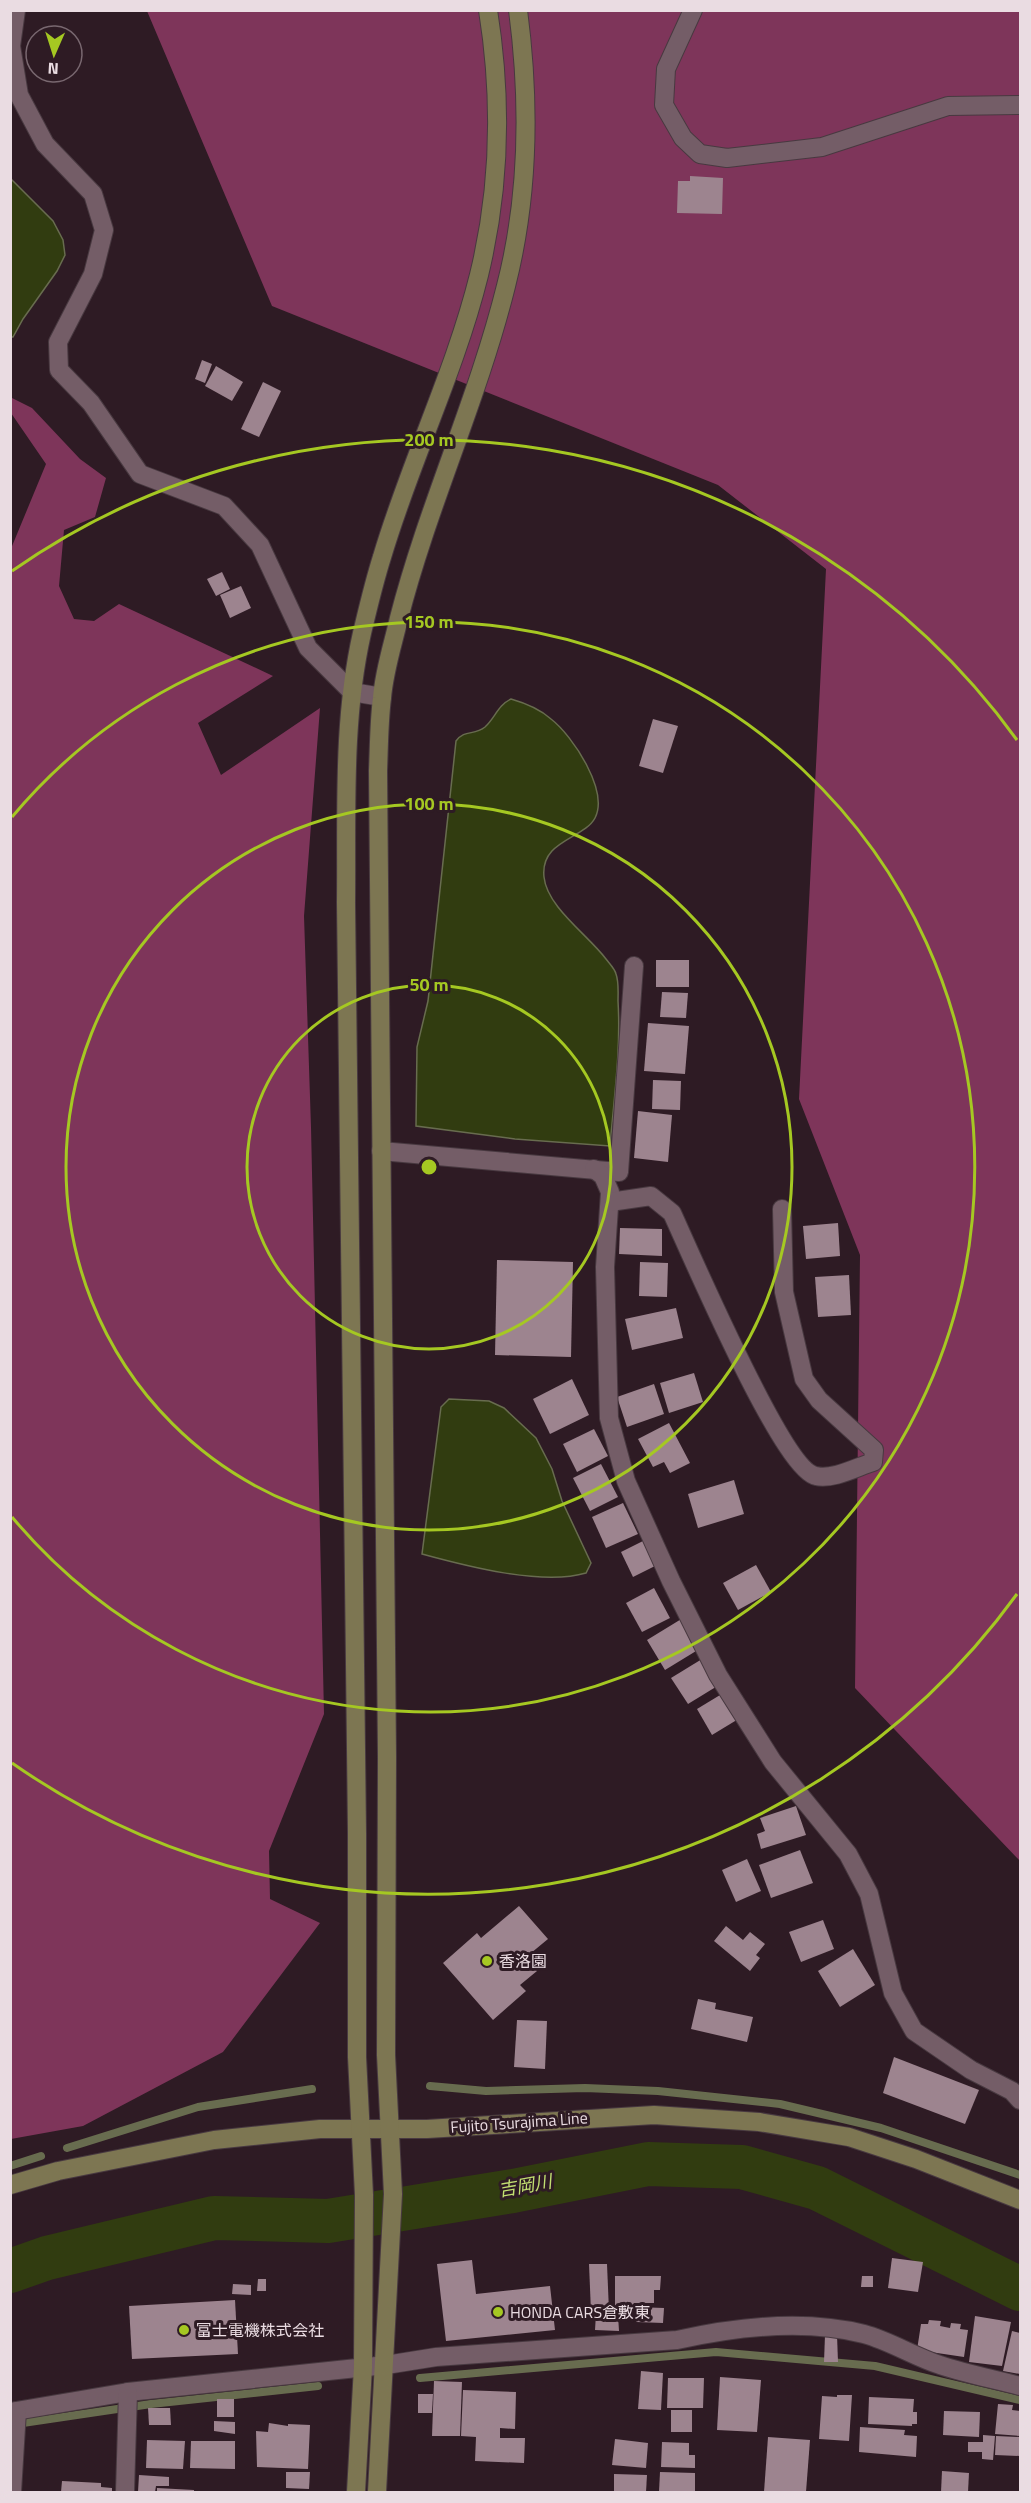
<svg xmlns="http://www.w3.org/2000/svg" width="1031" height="2503" font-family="'Titillium Web','Noto Sans JP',sans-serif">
  <rect width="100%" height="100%" fill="#2e1b24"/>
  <g fill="#7e355a">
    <path d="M147,11h873v1850l-165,-173 5,-433 -61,-156 27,-530 -108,-84 -446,-179z"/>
    <path d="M10,397l22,11 48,51 26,19 -11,39 -31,13 -5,56 15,33 20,2 25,-17 154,72 -75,47 23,52 99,-67 -16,208 7,211 13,587 -55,137 1,48 50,24 -97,129 -140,74 -72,13 -1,-1588 36,-87 -35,-51z"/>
  </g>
  <g fill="#313c10" stroke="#686c4f" stroke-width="1.5">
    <path d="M11,179l42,42 10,19 2,15 -8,16 -34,48 -10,18h-3z"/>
    <path d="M511,699c14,4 29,10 40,20 22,17 58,72 44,99 -11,21 -55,22 -51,59 3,30 44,58 62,82 3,4 9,10 10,15 3,8 2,19 2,27 3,48 -4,97 -8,145l-95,-7 -99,-13 1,-79 11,-46 28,-260c9,-12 18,-5 29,-14 10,-9 13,-22 26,-28z"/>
    <path d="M449,1399l40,2 15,7 32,30 16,31 10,32 29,62 -5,10c-44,13 -120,-7 -164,-19l19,-147z"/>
  </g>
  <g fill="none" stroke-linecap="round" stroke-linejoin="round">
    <g stroke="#686c4f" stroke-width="8">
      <path d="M430,2086l56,5 99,-3 73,3 122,13 101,24 139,47"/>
      <path d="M67,2148l131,-41 114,-18"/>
      <path d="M10,2166l31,-10"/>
      <path d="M420,2378l296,-26 159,14 145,34"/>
      <path d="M16,2424l135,-20 167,-18"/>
    </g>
    <path stroke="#313c10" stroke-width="44" d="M10,2271l37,-13 167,-40 114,3 185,-30 135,-27 94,3 75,21 203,101"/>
  </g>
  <g fill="#9d848f">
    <path d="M690,176l33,2 -1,36 -45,-1 1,-32h12z"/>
    <path d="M202,360l10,4 -7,19 -10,-4z"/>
    <path d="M216,366l27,16 -11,19 -27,-15z"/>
    <path d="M263,382l18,9 -22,46 -18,-8z"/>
    <path d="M222,572l8,17 -14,7 -9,-17z"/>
    <path d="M241,586l10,22 -21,10 -10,-23z"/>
    <path d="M653,719l25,7 -15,47 -24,-7z"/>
    <rect x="656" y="960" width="33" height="27"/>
    <path d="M662,992l26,1 -2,25 -26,-1z"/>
    <path d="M648,1023l41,3 -4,48 -41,-3z"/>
    <path d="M653,1080l28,1 -1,29 -28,-1z"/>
    <path d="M638,1111l34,4 -4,47 -34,-4z"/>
    <path d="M838,1223l2,33 -34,3 -3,-33z"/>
    <path d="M620,1228l42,1v27l-43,-2z"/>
    <path d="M497,1260l76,2 -2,95 -76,-2z"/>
    <path d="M640,1262l28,1 -1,34 -28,-1z"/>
    <path d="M849,1275l2,40 -33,2 -3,-40z"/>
    <path d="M676,1308l7,30 -51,12 -7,-31z"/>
    <path d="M694,1373l9,29 -34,11 -9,-30z"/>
    <path d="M572,1379l17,36 -39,19 -17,-35z"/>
    <path d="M654,1384l10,30 -37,13 -10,-30z"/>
    <path d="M669,1423l21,40 -20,10 -6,-11 -11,5 -15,-28z"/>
    <path d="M594,1429l14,27 -31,16 -14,-28z"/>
    <path d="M601,1464l17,33 -28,14 -17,-33z"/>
    <path d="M734,1480l10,34 -46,14 -10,-34z"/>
    <path d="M623,1503l15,31 -32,14 -14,-31z"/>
    <path d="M649,1538l12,25 -28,14 -12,-25z"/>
    <path d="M756,1565l15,27 -33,18 -15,-27z"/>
    <path d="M654,1588l16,30 -28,14 -16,-29z"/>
    <path d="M683,1618l18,30 -36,22 -18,-30z"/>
    <path d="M702,1659l17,26 -31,19 -17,-26z"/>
    <path d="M725,1692l15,26 -28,17 -15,-26z"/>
    <path d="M796,1806l10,29 -45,14 -4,-15 8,-3 -5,-13z"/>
    <path d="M800,1850l13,33 -42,15 -12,-33z"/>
    <path d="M747,1859l14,32 -25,11 -14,-32z"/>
    <path d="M519,1906l29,33 -23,19 12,13 -17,14 6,6 -33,29 -50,-57 34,-30 4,5z"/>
    <path d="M823,1920l11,29 -33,13 -12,-30z"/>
    <path d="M726,1926l17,14 7,-8 15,12 -9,11 4,3 -10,13 -36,-30z"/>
    <path d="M853,1949l22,36 -35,22 -22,-36z"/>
    <path d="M698,1999l18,4 -1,6 38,8 -6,25 -56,-13z"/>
    <path d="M517,2020l30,1 -2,48 -31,-2z"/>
    <path d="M894,2057l85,33 -14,34 -82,-31z"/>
    <path d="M892,2258l31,4 -5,30 -30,-4z"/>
    <path d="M472,2260l4,34 74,-8 5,44 -109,11 -9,-77z"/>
    <path d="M589,2264h18l2,47 -18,1z"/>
    <path d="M615,2276h46l-1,14h-6v13h-20v6l-19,-1z"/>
    <path d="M862,2276h11v11h-12z"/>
    <path d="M258,2279h8v12h-9z"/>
    <path d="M233,2284l18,1v10l-19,-1z"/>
    <path d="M235,2300l3,54 -106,5 -3,-53z"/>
    <path d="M636,2307l28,1 -1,15 -27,-1z"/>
    <path d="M596,2314l22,1 1,16 -24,-1z"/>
    <path d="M975,2316l36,6 -9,44 -33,-4z"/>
    <path d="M929,2320l12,1 -1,5 10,2 1,-5 10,1 -1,5 8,1 -4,27 -47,-7 4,-26h7z"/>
    <path d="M1012,2331l8,2v41l-17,-3z"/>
    <path d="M825,2335h12l1,27h-14z"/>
    <path d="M641,2371l22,2 -2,37 -23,-1z"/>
    <path d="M720,2377l41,3 -4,52 -40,-2z"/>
    <path d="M668,2378h36l-1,30h-36z"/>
    <path d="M434,2381l28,1 -2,54h-28z"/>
    <path d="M463,2390l53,2 -1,37 -15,-1v10h25l-1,25 -49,-2 1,-24 -15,-1z"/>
    <path d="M418,2394h15l-1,19h-14z"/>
    <path d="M837,2395h15l-3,46 -30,-2 3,-43 15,1z"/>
    <path d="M869,2397l45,2 -1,13h4v12h-5v2l-44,-2z"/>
    <rect x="217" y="2399" width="17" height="18"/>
    <path d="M998,2404l15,1 -1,5 8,1v25l-25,-2z"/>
    <path d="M148,2408h22l1,17h-22z"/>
    <rect x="671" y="2410" width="21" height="22"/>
    <path d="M944,2411l36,1 -1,25 -36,-2z"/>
    <path d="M214,2421l21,1v12l-21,-3z"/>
    <path d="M269,2423l19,3v-2l22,1 -2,44 -51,-2 -1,-36 12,1z"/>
    <path d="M860,2427l45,3 -1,5 13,1 -1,21 -57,-5z"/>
    <path d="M983,2435l12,1 -2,24 -11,-1v-7h-14v-10h15z"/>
    <path d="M996,2436l24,1v19l-25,-1z"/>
    <path d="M768,2437l42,3 -4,52h-42z"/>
    <path d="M615,2439l33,4 -2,25 -34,-3z"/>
    <path d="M147,2440l38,1 -2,28 -37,-1z"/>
    <path d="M191,2441h44v28l-45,-1z"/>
    <path d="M662,2442l27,1v12h6v13l-34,-1z"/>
    <path d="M942,2471l27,2 -1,19h-27z"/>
    <path d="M286,2472h24l-1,17 -23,-1z"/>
    <path d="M660,2472l35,1v19h-36z"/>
    <path d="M614,2474l33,1 -1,17h-32z"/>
    <path d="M139,2475l30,2v9h-13l-1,6h-17z"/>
    <path d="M62,2481l39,2v4l11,1v4h-51z"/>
    <path d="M157,2488l37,2v2h-37z"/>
  </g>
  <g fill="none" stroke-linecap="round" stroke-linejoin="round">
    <g stroke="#483940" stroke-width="20">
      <g id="street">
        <path d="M16,10l-5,36 8,49 26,49 48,50 11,36 -11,44 -35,68 1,28 32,33 49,71 84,32 36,39 48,103 44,44 30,5"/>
        <path d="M693,10l-27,59 -2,36 19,33 17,16 27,4 95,-11 126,-41 72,-1"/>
        <path d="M381,1151l238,21 15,-206"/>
        <path d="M594,1169l9,7 7,16 -5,75 4,151 17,63 45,100 47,94 55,87 75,92 21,40 24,99 21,38 57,39 41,21 8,9"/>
        <path d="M610,1202l41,-6 21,17c18,39 111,257 144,263 17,4 41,-9 57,-14l1,-12 -55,-50 -15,-21 -20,-87 -2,-83"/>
        <path d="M10,2412l118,-20 258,-27 50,-8 241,-17c58,-13 128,-21 187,-6 26,7 51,23 76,31 26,9 54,14 80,21"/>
        <path d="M12,2492l5,-81"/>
        <path d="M125,2492l3,-100"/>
      </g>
    </g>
    <g stroke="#483940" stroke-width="20">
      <g id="secondary">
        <path d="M10,2185l48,-14 156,-31 106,-11h107l227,-14 105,7 90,15 67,22 104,41"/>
        <path d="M356,2492l7,-125 1,-172 -7,-138v-224l-11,-930c1,-89 -4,-182 16,-270 6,-25 12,-51 20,-76 28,-95 73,-185 97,-282 21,-86 23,-177 9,-265"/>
        <path d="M377,2492l16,-298 -7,-139 1,-298 -9,-986c1,-25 1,-49 4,-73 2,-27 11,-54 17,-80 29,-113 79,-219 107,-332 23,-90 24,-184 12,-276"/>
      </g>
    </g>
    <use href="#street" stroke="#745d67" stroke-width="18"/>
    <use href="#secondary" stroke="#7d7652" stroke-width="18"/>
  </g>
  <g fill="none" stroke="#a5c822" stroke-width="3">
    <circle cx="429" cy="1167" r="182"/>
    <circle cx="429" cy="1167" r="363"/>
    <path d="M12 817A545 545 0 1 1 12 1517"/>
    <path d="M1017 1594A727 727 0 0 1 12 1763M12 571A727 727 0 0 1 1017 740"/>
  </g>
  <g fill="#a5c822" stroke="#2e1b24" stroke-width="2">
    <circle cx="487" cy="1961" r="6"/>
    <circle cx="498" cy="2312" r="6"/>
    <circle cx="184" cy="2330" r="6"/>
  </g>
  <g text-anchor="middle" stroke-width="6" stroke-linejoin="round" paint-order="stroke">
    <g font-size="16" fill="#eadce2" stroke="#2e1b24" text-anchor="start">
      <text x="499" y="1967">香洛園</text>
      <text x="510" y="2318">HONDA CARS倉敷東</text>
      <text x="196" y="2336">富士電機株式会社</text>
    </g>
    <g font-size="16" fill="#eadce2" stroke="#2e1b24">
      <text transform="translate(519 2122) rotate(-4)" y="6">Fujito Tsurajima Line</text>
    </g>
    <g font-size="18" font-style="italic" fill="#c2df71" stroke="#2e1b24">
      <text transform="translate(525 2186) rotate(-10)" y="6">吉岡川</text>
    </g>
  </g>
  <circle cx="429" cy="1167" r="9" fill="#a5c822" stroke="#2e1b24" stroke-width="3"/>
  <g font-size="18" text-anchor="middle" font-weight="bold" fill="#a5c822" stroke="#2e1b24" stroke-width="6" stroke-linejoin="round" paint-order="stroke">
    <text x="429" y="446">200 m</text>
    <text x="429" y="628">150 m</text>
    <text x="429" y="810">100 m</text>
    <text x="429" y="991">50 m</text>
  </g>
  <rect width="1031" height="2503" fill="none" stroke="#eadce2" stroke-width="24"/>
  <g transform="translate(54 54) rotate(183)"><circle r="28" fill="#2e1b24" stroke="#796870" stroke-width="1.5"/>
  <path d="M0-4.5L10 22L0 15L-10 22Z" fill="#a5c822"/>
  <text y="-9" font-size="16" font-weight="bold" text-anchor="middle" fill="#eadce2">N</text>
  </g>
</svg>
